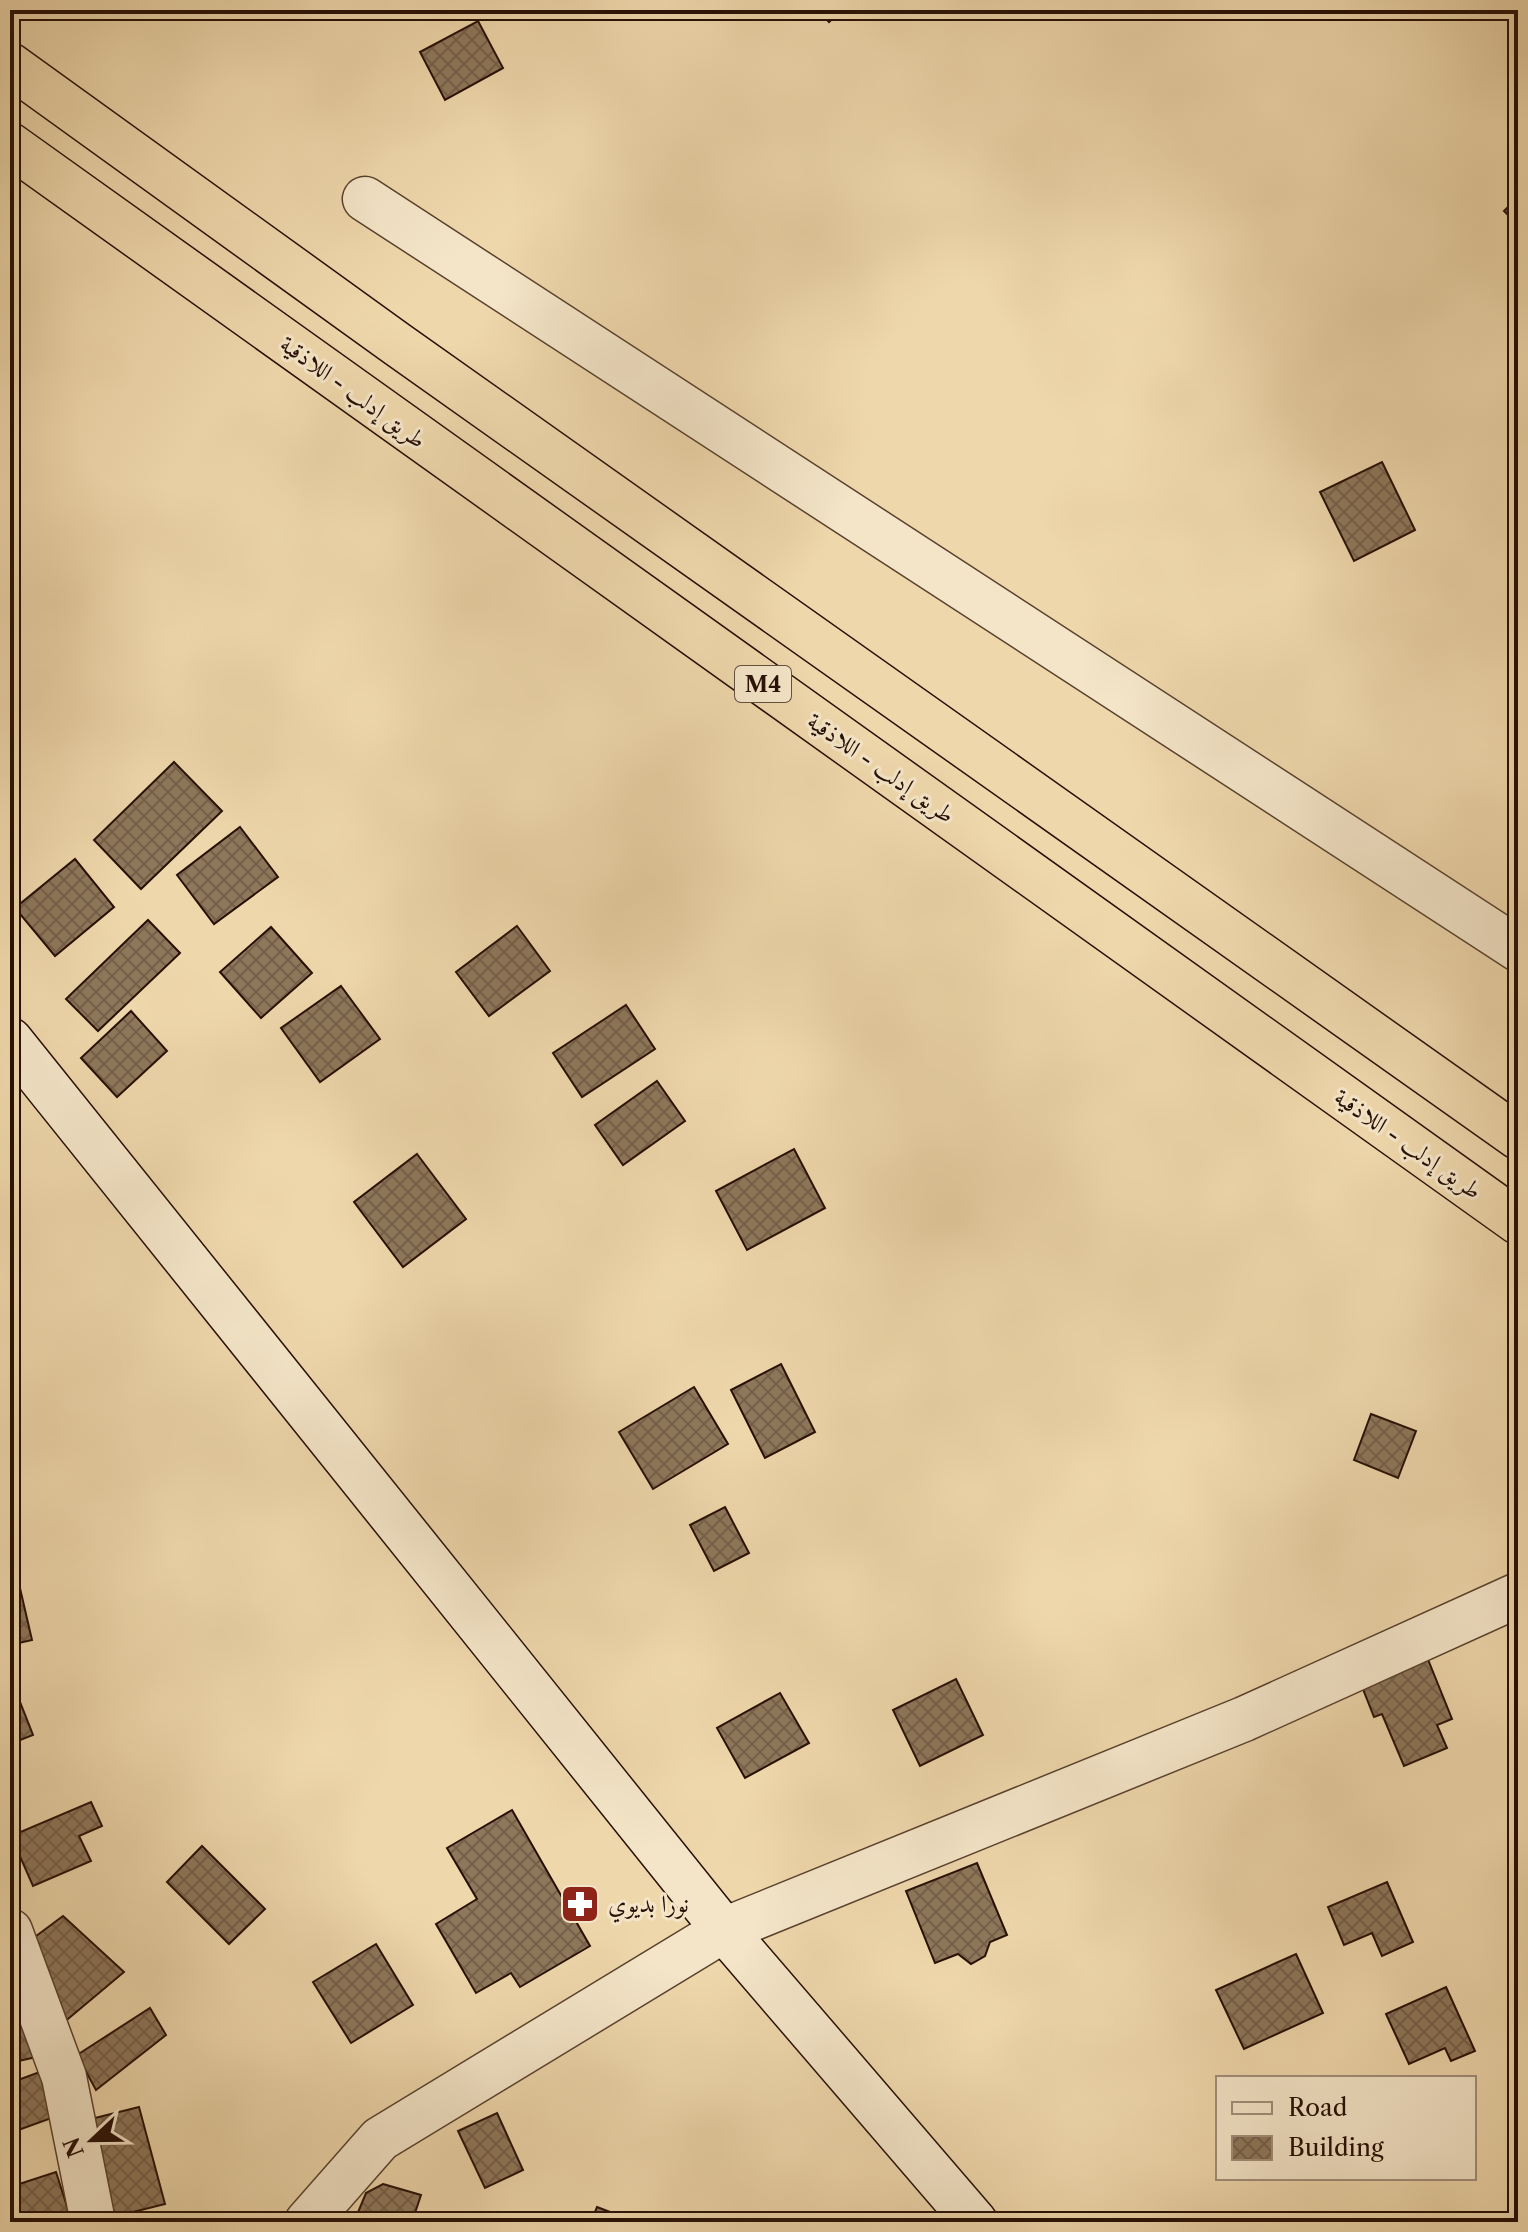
<svg xmlns="http://www.w3.org/2000/svg" width="1528" height="2232" font-family="'Libre Caslon Text',Amiri,serif">
  <defs>
    <pattern id="building-cross-hatch" width="8" height="8" patternUnits="userSpaceOnUse" patternTransform="scale(2)"><rect width="8" height="8" fill="#8e775b"/><path d="M0 0l8 8M0 8l8-8" fill="none" stroke="#746049"/></pattern>
  </defs>
  <rect width="100%" height="100%" fill="#eed7ab"/>
  <filter id="stains"><feTurbulence type="fractalNoise" baseFrequency=".0025" numOctaves="4"/><feColorMatrix values="0 0 0 0 .2 0 0 0 0 .09 0 0 0 0 .02 0 0 0 .5 -.17"/></filter>
  <radialGradient id="worn" r=".72"><stop offset=".6" stop-color="#630" stop-opacity="0"/><stop offset="1" stop-color="#630" stop-opacity=".3"/></radialGradient>
  <g fill="url(#building-cross-hatch)" stroke="#270f05" stroke-width="2">
    <path d="M818,10h24l-13,12z"/>
    <path d="M478,21l25,47 -58,32 -25,-48z"/>
    <path d="M1518,197v28l-14,-14z"/>
    <path d="M1382,462l33,68 -61,31 -34,-69z"/>
    <path d="M174,762l48,49 -81,78 -47,-49z"/>
    <path d="M240,827l38,50 -64,47 -37,-49z"/>
    <path d="M75,859l39,48 -59,49 -40,-48z"/>
    <path d="M148,920l32,33 -82,78 -32,-32z"/>
    <path d="M517,926l33,45 -61,45 -33,-44z"/>
    <path d="M271,927l41,46 -51,45 -41,-46z"/>
    <path d="M341,986l39,53 -60,43 -39,-54z"/>
    <path d="M626,1005l29,44 -73,48 -29,-44z"/>
    <path d="M131,1011l36,40 -50,46 -36,-39z"/>
    <path d="M657,1081l28,40 -62,44 -28,-40z"/>
    <path d="M794,1149l31,59 -78,42 -31,-59z"/>
    <path d="M417,1154l49,65 -63,48 -49,-65z"/>
    <path d="M781,1364l34,68 -50,26 -34,-68z"/>
    <path d="M694,1387l34,57 -75,45 -34,-57z"/>
    <path d="M1371,1414l45,17 -18,47 -44,-18z"/>
    <path d="M725,1507l24,46 -35,18 -24,-46z"/>
    <path d="M16,1571l16,69 -22,5v-73z"/>
    <path d="M1427,1657l25,62 -15,6 10,23 -43,18 -22,-52 -8,3 -13,-33z"/>
    <path d="M11,1679l22,56 -23,9v-64z"/>
    <path d="M956,1679l27,56 -63,31 -27,-56z"/>
    <path d="M780,1693l29,50 -64,35 -28,-50z"/>
    <path d="M91,1802l11,24 -23,10 12,25 -58,25 -22,-50z"/>
    <path d="M512,1810l78,136 -70,41 -9,-14 -35,20 -40,-69 41,-25 -30,-51z"/>
    <path d="M202,1846l63,63 -36,35 -62,-62z"/>
    <path d="M977,1863l30,72 -17,7 -5,14 -14,8 -13,-10 -23,9 -29,-72z"/>
    <path d="M1387,1882l26,60 -31,14 -10,-23 -28,12 -16,-38z"/>
    <path d="M63,1916l61,56 -62,52 -38,-79z"/>
    <path d="M376,1944l37,61 -62,38 -38,-61z"/>
    <path d="M1296,1954l27,59 -79,36 -28,-59z"/>
    <path d="M10,1955l15,62 -15,3z"/>
    <path d="M1446,1987l29,64 -24,10 -6,-13 -36,16 -23,-50z"/>
    <path d="M150,2008l16,27 -70,55 -19,-35z"/>
    <path d="M36,2020l9,35 -35,8v-36z"/>
    <path d="M45,2070l15,45 -50,18v-50z"/>
    <path d="M139,2107l26,97 -60,15 -26,-97z"/>
    <path d="M497,2113l26,57 -38,18 -27,-57z"/>
    <path d="M56,2172l16,50h-62v-35z"/>
    <path d="M383,2184l38,11 -9,27h-58l12,-29z"/>
    <path d="M597,2207l39,15h-45z"/>
  </g>
  <g fill="none" stroke-linecap="round" stroke-linejoin="round">
    <g stroke="#59412e" stroke-width="47">
      <g id="minor">
        <path d="M365,199l1153,750"/>
        <path d="M10,1931l54,146 29,145"/>
        <path d="M307,2222l73,-83 344,-209 520,-211 274,-124"/>
      </g>
    </g>
    <g stroke="#270f05" stroke-width="47">
      <path id="secondary" d="M10,1040l714,890 251,292"/>
    </g>
    <g stroke="#270f05" stroke-width="47">
      <g id="motorway">
        <path d="M10,65l387,279 1121,793"/>
        <path d="M10,145l1508,1077"/>
      </g>
    </g>
    <use href="#minor" stroke="#f4e5c8" stroke-width="44"/>
    <use href="#secondary" stroke="#f4e5c8" stroke-width="44"/>
    <use href="#motorway" stroke="#eed7ab" stroke-width="44"/>
  </g>
  <defs>
    <g id="pharmacy-square" transform="scale(2)"><rect x="-9" y="-9" width="18" height="18" rx="4" fill="#8f2418" stroke="#f4e5c8"/><path d="M-2-6h4v4h4v4h-4v4h-4v-4h-4v-4h4Z" fill="#fff"/></g>
  </defs>
  <g fill-rule="evenodd">
    <use href="#pharmacy-square" x="580" y="1904"/>
  </g>
  <g text-anchor="middle" stroke-width="6" stroke-linejoin="round" paint-order="stroke">
    <rect fill="#f4e5c8" stroke="#644f40" stroke-width="2" x="735" y="666" width="56" height="36" rx="6"/>
    <g font-size="22" font-weight="bold" fill="#270f05">
      <text x="763" y="692">M4</text>
    </g>
    <g font-size="24" fill="#270f05" stroke="#f4e5c8">
      <text transform="translate(353 392) rotate(36)" y="8">طريق إدلب - اللاذقية</text>
      <text transform="translate(881 768) rotate(35)" y="8">طريق إدلب - اللاذقية</text>
      <text transform="translate(1408 1144) rotate(35)" y="8">طريق إدلب - اللاذقية</text>
    </g>
    <g font-size="24" fill="#270f05" stroke="#f4e5c8" text-anchor="start">
      <text x="608" y="1912">نورا بديوي</text>
    </g>
  </g>
  <rect width="1528" height="2232" fill="none" stroke="#eed7ab" stroke-width="40"/>
  <rect x="12" y="12" width="1504" height="2208" fill="none" stroke="#270f05" stroke-width="4"/>
  <rect x="20" y="20" width="1488" height="2192" fill="none" stroke="#270f05" stroke-width="2"/>
  <rect x="1216" y="2076" width="260" height="104" fill="#f4e5c8" stroke="#a28f7a" stroke-width="2"/>
  <rect x="1232" y="2102" width="40" height="12" fill="#f4e5c8" stroke="#a28f7a" stroke-width="2"/>
  <text x="1288" y="2116" font-size="24" fill="#270f05">Road</text>
  <rect x="1232" y="2136" width="40" height="24" fill="url(#building-cross-hatch)" stroke="#a28f7a" stroke-width="2"/>
  <text x="1288" y="2156" font-size="24" fill="#270f05">Building</text>
  <g transform="translate(92 2140) rotate(248)" stroke="#f4e5c8" stroke-width="6" paint-order="stroke">
  <path d="M0-6L14 30L0 20L-14 30Z" fill="#270f05"/>
  <text y="-12" font-size="22" font-weight="bold" text-anchor="middle" fill="#270f05">N</text>
  </g>
  <rect width="100%" height="100%" filter="url(#stains)"/>
  <rect width="100%" height="100%" fill="url(#worn)"/>
</svg>
